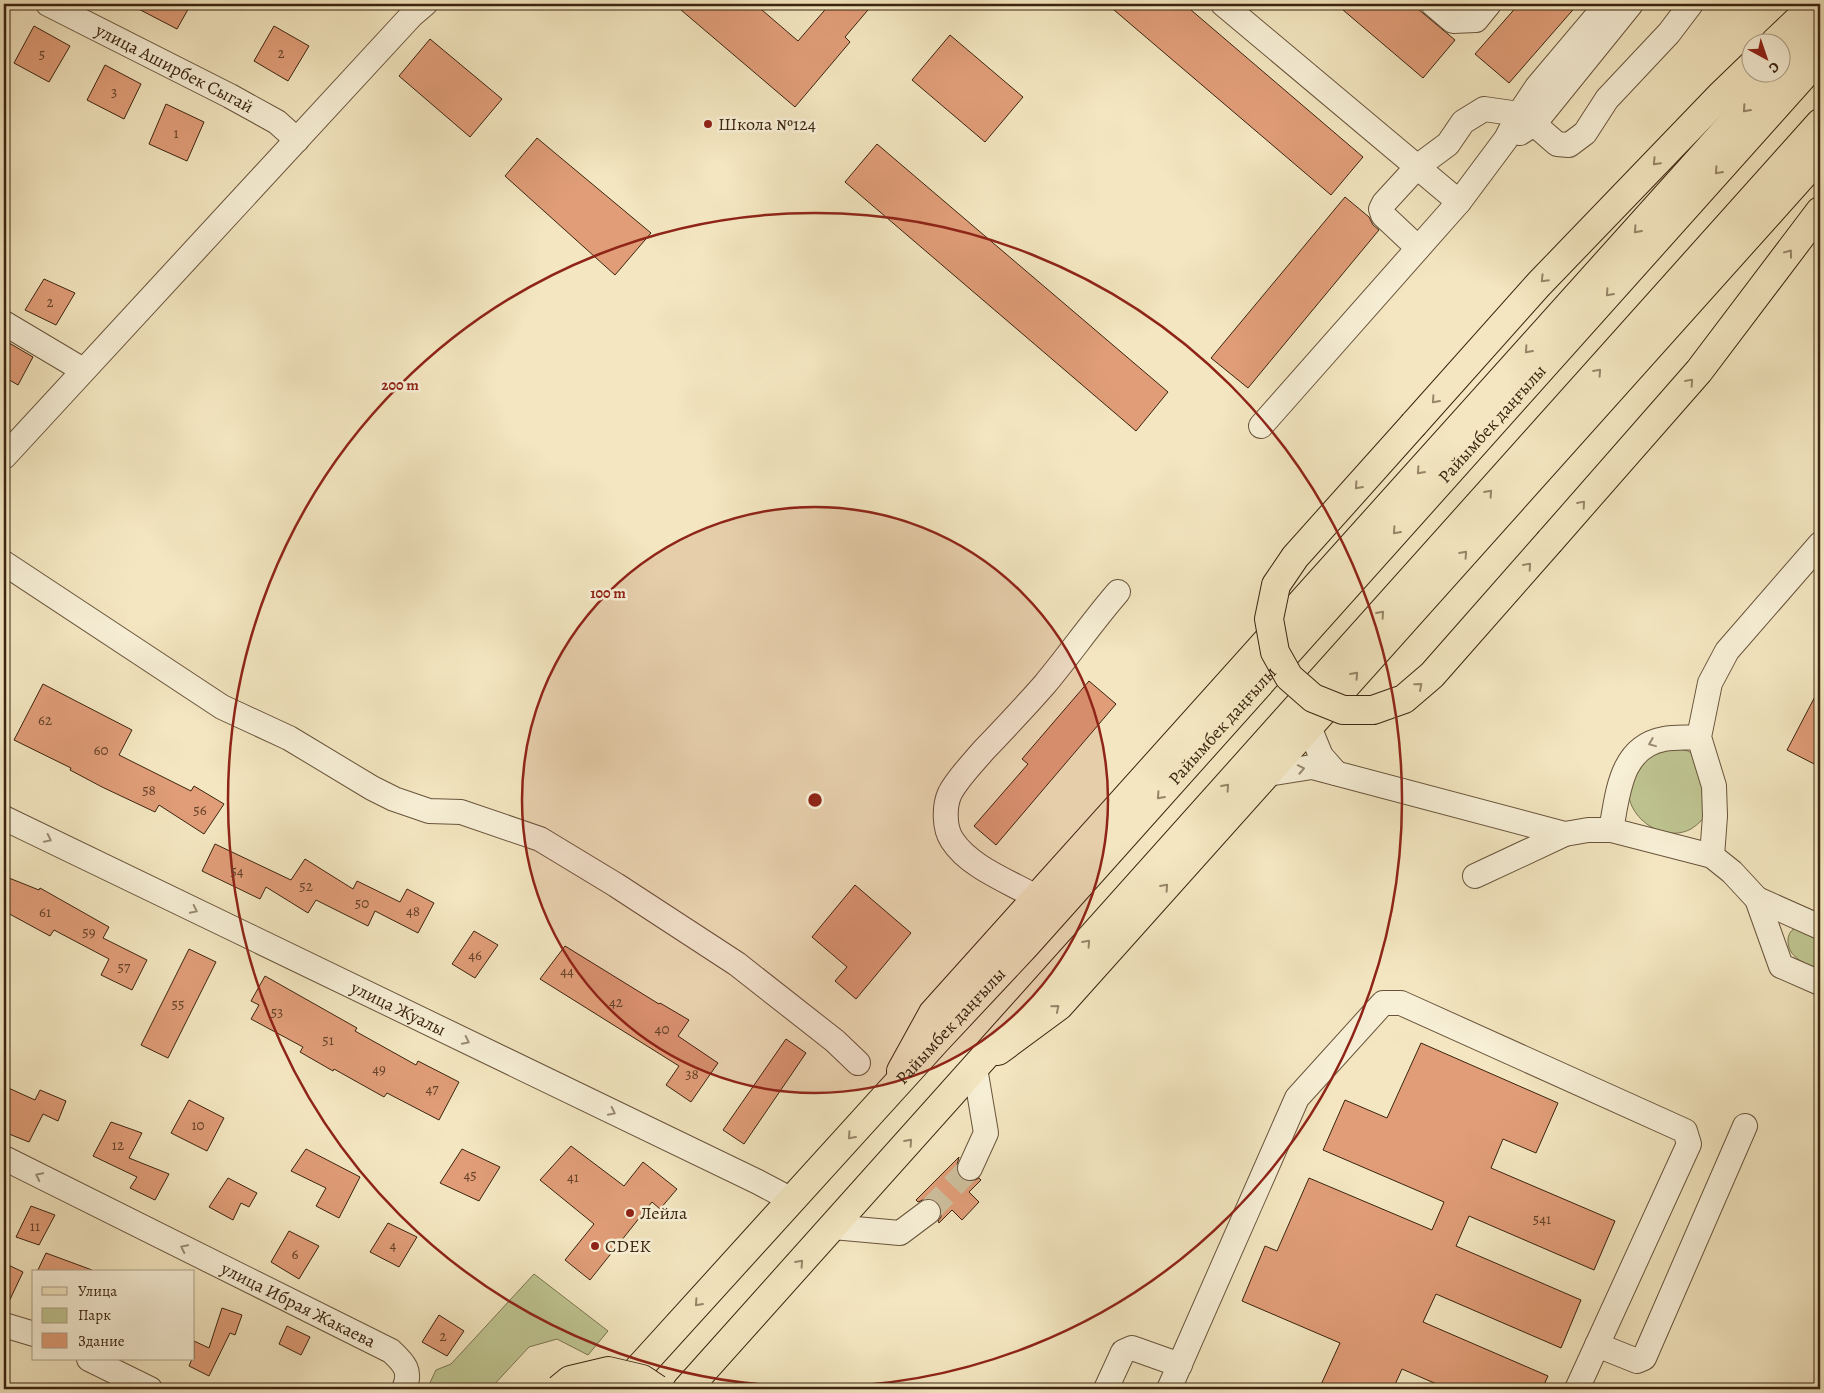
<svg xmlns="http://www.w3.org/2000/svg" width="1824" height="1393" font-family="Alegreya,serif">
  <rect width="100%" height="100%" fill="#f3e6c0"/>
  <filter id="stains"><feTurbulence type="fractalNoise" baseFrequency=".004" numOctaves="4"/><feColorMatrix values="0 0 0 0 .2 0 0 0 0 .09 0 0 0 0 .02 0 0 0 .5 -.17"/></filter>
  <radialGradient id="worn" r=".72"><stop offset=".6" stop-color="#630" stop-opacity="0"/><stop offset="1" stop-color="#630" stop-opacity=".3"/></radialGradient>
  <g fill="#bec490" stroke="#7c7450">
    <path d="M1675,748l13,3 12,8 10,51c-6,8 -11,14 -19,19 -33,17 -75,-21 -59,-52 2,-4 5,-7 7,-10 3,-3 6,-9 10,-12 7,-4 18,-5 26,-7z"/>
    <path d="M1797,927l23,7v36c-14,-6 -33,-12 -32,-31 1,-6 3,-9 9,-12z"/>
    <path d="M534,1274l74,57 -20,24 -31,-16 -28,8 -39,42h-63l9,-19 15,-6z"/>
  </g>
  <g fill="#e09d78" stroke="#3b240f">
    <path d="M129,4h62l-14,25z"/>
    <path d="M674,4h81l43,37 32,-37h43l-28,33 5,5 -55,65z"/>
    <path d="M1107,4h77l179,153 -32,38z"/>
    <path d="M1336,4h76l43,36 -32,38z"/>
    <path d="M1519,4h59l-69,79 -34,-29z"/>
    <path d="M34,26l36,20 -21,36 -35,-19z"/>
    <path d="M274,26l35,20 -21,35 -34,-20z"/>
    <path d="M950,35l73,62 -38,45 -73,-62z"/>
    <path d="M430,39l72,60 -32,38 -71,-61z"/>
    <path d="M105,65l36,19 -17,35 -37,-19z"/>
    <path d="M166,104l38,18 -17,39 -38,-17z"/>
    <path d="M537,138l114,95 -36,42 -110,-99z"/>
    <path d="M877,144l291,248 -32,39 -291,-249z"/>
    <path d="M1345,197l24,20 4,8 6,5 -131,158 -37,-30z"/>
    <path d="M44,279l31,14 -19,32 -31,-15z"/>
    <path d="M4,340l29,17 -15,28 -14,-8z"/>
    <path d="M1089,681l27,23 -120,141 -22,-19 54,-62 -6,-5z"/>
    <path d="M43,684l89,46 -13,25 72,36 3,-5 30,18 -20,30 -45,-29 -4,7 -53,-25 -32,-17 1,-2 -57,-28z"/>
    <path d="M1820,687v80l-33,-17z"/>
    <path d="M215,844l76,36 14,-21 48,30 4,-8 43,21 7,-13 27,14 -16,30 -43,-22 -7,15 -52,-26 -8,13 -42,-26 -6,12 -58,-28z"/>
    <path d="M4,876l35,14 1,-2 69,39 -6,11 44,22 -15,30 -31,-15 8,-16 -55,-29 -4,6 -46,-25z"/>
    <path d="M855,885l56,48 -55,66 -21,-18 12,-14 -35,-30z"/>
    <path d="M474,931l24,14 -23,33 -23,-14z"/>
    <path d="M565,946l94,58 1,-1 29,17 -11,16 40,27 -27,39 -25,-17 13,-19 -139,-87z"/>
    <path d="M189,949l27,13 -48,96 -27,-13z"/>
    <path d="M265,976l92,52 -2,3 61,34 2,-4 41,21 -20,38 -52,-27 -3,4 -50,-28 -1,2 -33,-19 3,-5 -52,-28 8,-14 -8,-4z"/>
    <path d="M786,1039l20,14 -62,91 -21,-14z"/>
    <path d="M1421,1043l137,60 -22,50 -33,-14 -12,29 124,53 -21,49 -125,-54 -13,30 125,54 -20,48 -125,-54 -13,28 125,54 -6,13h-94l-46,-20 -9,20h-74l21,-46 -98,-42 23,-55 12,5 32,-73 123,52 12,-28 -121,-52 22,-50 42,18z"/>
    <path d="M4,1086l31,14 5,-10 26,11 -8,20 -15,-7 -14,28 -25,-10z"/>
    <path d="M189,1100l35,18 -17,33 -36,-18z"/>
    <path d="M111,1122l31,11 -13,25 40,16 -14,26 -25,-12 7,-11 -44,-21z"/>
    <path d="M571,1146l53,40 19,-24 34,27 -17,20 -8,-7 -62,78 -25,-20 29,-36 -54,-44z"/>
    <path d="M306,1149l54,28 -21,41 -23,-12 10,-18 -35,-17z"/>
    <path d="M462,1149l38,18 -21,34 -39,-18z"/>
    <path d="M959,1157l-3,12 3,7 5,4 7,2 8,-4 2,2 -12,12 10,10 -17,18 -10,-10 -13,13 -1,-2 3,-4 1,-6 -3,-8 -5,-3 -7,-2 -9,4 -2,-2z"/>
    <path d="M228,1178l29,15 -8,14 -8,-4 -8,17 -24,-13z"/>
    <path d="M31,1206l24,9 -16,30 -23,-8z"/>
    <path d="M388,1223l29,14 -18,30 -29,-15z"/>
    <path d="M289,1231l30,15 -20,33 -28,-17z"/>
    <path d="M46,1253l46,17v2h-55z"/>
    <path d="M4,1263l19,9 -19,40z"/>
    <path d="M222,1308l20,7 -7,20 -5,-2 -21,43 -20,-10 3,-7h2v-18l15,7z"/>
    <path d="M439,1315l25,16 -17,25 -25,-14z"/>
    <path d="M287,1326l23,11 -9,18 -22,-11z"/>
  </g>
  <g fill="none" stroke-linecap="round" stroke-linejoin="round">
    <path stroke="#cebf9d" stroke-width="24" stroke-dasharray="24 12" stroke-linecap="butt" d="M928,1212l42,-44"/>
    <g stroke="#69543b" stroke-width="26">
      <g id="minor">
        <path id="s1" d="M48,4l182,92 47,26 20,18"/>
        <path d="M1223,4l236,198 47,-63 13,-25 18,-27 70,-83"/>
        <path d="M1433,4l20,17 23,-1 13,-16"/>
        <path d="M1534,124l23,20 12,1 16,-12 22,-34 62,-66 22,-29"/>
        <path d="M1520,133l14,-9 97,-120"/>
        <path d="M1418,248l-35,-33 -2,-6 3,-6 33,-36 31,-23 15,-22 21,-13 35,5"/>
        <path d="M4,323l79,47"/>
        <path d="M1261,426l198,-224"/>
        <path d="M4,457l407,-441 14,-12"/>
        <path d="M4,563l218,144 67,31 83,50 22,11 35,12 32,1 79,27 76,46 121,79 98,77 23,22"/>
        <path d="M1309,727l12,29 15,17"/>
        <path d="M1267,774l45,-7 253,67"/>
        <path id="s2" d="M4,818l754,364 34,18"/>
        <path d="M1611,830c7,-36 9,-83 53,-91 11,-2 24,-1 35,-2"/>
        <path d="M1712,856l3,-40 -1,-30 -15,-49 11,-54 17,-32 93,-107"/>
        <path d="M1475,876l90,-42 23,-4h23l101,26 20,16 25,27 24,67 39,17"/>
        <path d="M1036,897c-26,-15 -67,-30 -84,-57 -8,-12 -8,-34 -2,-47 8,-15 22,-29 33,-42 21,-22 42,-44 62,-67 25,-30 47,-62 73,-92"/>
        <path d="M1757,899l63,28"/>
        <path id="s3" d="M4,1158l387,193c13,12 21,20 13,38"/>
        <path d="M970,1168l16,-35 -11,-65"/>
        <path d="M833,1227l67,6 28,-21"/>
        <path d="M4,1325l30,9"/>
        <path d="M1597,1345l40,16 7,-3 101,-232"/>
        <path d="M89,1359l61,30"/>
        <path d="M1106,1389l17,-37 9,-4 48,17"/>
        <path d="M1169,1389l128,-291 86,-95h18l284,128 4,13 -112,245"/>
      </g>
    </g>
    <g stroke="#3b240f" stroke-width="30">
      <g id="major">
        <path d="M1775,42l40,-38"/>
        <path d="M1782,69l38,-43"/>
        <path d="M1414,424l125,-140 183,-190 30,-29"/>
        <path d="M1550,541l149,-170 121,-160"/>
        <path d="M998,1051l61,-45 761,-850"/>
        <path d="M901,1071l32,-58 845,-941"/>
      </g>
    </g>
    <g stroke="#3b240f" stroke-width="30">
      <g id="highway">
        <path id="s4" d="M620,1389l316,-348 90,-96 794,-888"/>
        <path d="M687,1389l1133,-1266"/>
      </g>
    </g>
    <use href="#minor" stroke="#f7efd6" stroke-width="24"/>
    <use href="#major" stroke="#f3e6c0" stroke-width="28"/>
    <use href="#highway" stroke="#f3e6c0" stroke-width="28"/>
    <g stroke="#3b240f" stroke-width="30" stroke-linecap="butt">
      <path id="major-bridge" d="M1414,424l-119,133 -19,28 -7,34 6,33 14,25 24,21 30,12h30l31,-11 28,-24 118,-134"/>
    </g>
    <g stroke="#3b240f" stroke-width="30" stroke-linecap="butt">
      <path id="highway-bridge" d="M559,1389l11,-9 38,-9 34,8 15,10"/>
    </g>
    <use href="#major-bridge" stroke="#f3e6c0" stroke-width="28"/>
    <use href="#highway-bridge" stroke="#f3e6c0" stroke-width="28"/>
  </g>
  <defs><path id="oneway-chevron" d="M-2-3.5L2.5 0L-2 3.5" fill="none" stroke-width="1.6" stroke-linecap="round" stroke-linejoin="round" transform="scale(1.25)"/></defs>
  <g stroke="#978568">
    <use href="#oneway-chevron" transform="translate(1746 109) rotate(132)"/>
    <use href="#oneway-chevron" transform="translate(1656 162) rotate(134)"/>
    <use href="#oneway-chevron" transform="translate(1718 171) rotate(132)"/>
    <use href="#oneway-chevron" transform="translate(1637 230) rotate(132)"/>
    <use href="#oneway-chevron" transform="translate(1789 253) rotate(-53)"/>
    <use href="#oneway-chevron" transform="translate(1544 279) rotate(134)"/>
    <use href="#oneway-chevron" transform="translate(1609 293) rotate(132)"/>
    <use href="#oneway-chevron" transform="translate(1528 350) rotate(132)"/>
    <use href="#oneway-chevron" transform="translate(1598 372) rotate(-48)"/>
    <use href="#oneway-chevron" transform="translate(1690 382) rotate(-49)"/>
    <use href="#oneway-chevron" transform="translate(1435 400) rotate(132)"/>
    <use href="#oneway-chevron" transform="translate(1420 471) rotate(132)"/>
    <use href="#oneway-chevron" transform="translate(1358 486) rotate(132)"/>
    <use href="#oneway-chevron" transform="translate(1489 493) rotate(-48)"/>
    <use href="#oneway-chevron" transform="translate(1582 504) rotate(-49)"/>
    <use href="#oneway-chevron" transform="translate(1396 531) rotate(132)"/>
    <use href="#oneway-chevron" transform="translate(1464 554) rotate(-48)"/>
    <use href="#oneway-chevron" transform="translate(1528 566) rotate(-49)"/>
    <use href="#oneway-chevron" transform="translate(1381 614) rotate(-48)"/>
    <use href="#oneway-chevron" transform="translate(1355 675) rotate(-48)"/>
    <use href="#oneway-chevron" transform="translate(1419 686) rotate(-41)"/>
    <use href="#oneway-chevron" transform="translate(1226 787) rotate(-48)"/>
    <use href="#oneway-chevron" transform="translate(1160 796) rotate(132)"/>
    <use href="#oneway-chevron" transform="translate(1165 887) rotate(-48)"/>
    <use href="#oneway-chevron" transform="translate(1087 943) rotate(-48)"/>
    <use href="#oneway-chevron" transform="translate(1056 1008) rotate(-40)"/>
    <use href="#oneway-chevron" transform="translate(851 1136) rotate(132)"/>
    <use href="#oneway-chevron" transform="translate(909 1142) rotate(-48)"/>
    <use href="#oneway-chevron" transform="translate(800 1263) rotate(-48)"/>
    <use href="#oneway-chevron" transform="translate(698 1303) rotate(132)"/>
  </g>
  <g stroke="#998a72">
    <use href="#oneway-chevron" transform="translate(1652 743) rotate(158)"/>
    <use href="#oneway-chevron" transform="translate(1301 769) rotate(-11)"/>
    <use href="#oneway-chevron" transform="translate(48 839) rotate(26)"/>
    <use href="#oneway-chevron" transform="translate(194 910) rotate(26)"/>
    <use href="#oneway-chevron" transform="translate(466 1041) rotate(26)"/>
    <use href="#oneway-chevron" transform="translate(612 1112) rotate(26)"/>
    <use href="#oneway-chevron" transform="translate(39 1176) rotate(-154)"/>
    <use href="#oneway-chevron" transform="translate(184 1248) rotate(-154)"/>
  </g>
  <circle cx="815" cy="800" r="293" fill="#8f2418" fill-opacity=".12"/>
  <g fill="none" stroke="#8f2418" stroke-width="2.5">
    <circle cx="815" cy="800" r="293"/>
    <circle cx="815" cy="800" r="587"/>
  </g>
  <g fill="#8f2418" stroke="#f7efd6" stroke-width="2">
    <circle cx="708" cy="124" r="5"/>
    <circle cx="630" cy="1213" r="5"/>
    <circle cx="595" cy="1246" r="5"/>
  </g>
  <g text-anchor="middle" stroke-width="5" stroke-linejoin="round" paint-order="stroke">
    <g font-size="15" fill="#644229">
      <text x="281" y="58">2</text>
      <text x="42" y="59">5</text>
      <text x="114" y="97">3</text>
      <text x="176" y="138">1</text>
      <text x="50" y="307">2</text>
      <text x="45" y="725">62</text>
      <text x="101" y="755">60</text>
      <text x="149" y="795">58</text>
      <text x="200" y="815">56</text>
      <text x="237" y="876">54</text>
      <text x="306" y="891">52</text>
      <text x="362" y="908">50</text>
      <text x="413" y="916">48</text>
      <text x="45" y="917">61</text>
      <text x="89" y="937">59</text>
      <text x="475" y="960">46</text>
      <text x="124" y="972">57</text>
      <text x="567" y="976">44</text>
      <text x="616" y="1007">42</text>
      <text x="178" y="1009">55</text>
      <text x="277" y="1017">53</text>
      <text x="662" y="1034">40</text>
      <text x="328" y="1045">51</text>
      <text x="379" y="1074">49</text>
      <text x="692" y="1079">38</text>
      <text x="432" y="1094">47</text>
      <text x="198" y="1130">10</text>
      <text x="118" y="1150">12</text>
      <text x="470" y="1180">45</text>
      <text x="573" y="1182">41</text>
      <text x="1542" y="1224">541</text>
      <text x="35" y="1231">11</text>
      <text x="393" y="1250">4</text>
      <text x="295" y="1259">6</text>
      <text x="443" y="1341">2</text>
    </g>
    <g font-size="18" fill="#3b240f" stroke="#f7efd6">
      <text dy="6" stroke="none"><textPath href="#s1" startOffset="142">улица Аширбек Сыгай</textPath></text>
      <text dy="6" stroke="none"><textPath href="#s4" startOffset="1301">Райымбек даңғылы</textPath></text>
      <text dy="6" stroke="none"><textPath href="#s4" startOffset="896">Райымбек даңғылы</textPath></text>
      <text dy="6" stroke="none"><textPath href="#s2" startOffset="438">улица Жуалы</textPath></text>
      <text dy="6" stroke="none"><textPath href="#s4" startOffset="491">Райымбек даңғылы</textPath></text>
      <text dy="6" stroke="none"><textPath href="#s3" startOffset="329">улица Ибрая Жакаева</textPath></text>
    </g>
    <g font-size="18" fill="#3b240f" stroke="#f7efd6" text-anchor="start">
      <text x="718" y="130">Школа №124</text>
      <text x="640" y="1219">Лейла</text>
      <text x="605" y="1252">CDEK</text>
    </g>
  </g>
  <circle cx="815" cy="800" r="8" fill="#8f2418" stroke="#f7efd6" stroke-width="2.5"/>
  <g font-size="15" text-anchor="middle" font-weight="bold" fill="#8f2418" stroke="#f7efd6" stroke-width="5" stroke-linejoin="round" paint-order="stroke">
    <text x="400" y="390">200 m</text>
    <text x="608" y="598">100 m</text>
  </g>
  <rect width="1824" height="1393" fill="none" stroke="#f3e6c0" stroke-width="20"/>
  <rect x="5" y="5" width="1814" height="1383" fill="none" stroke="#3b240f" stroke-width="2.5"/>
  <rect x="10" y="10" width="1804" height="1373" fill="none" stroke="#3b240f"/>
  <rect x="32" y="1270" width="162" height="90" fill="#f7efd6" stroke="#ac9e86"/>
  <rect x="42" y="1287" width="25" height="8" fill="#f3e6c0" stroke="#ac9e86"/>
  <text x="78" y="1296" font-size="15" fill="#3b240f">Улица</text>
  <rect x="42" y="1308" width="25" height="15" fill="#bec490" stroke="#ac9e86"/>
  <text x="78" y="1320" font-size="15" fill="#3b240f">Парк</text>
  <rect x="42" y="1333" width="25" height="15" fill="#e09d78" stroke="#ac9e86"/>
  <text x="78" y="1346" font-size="15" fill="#3b240f">Здание</text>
  <g transform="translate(1766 58) rotate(140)"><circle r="24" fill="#f7efd6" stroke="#ac9e86"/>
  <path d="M0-4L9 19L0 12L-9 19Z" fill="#8f2418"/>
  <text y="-8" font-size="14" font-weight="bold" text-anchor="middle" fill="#3b240f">С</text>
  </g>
  <rect width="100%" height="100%" filter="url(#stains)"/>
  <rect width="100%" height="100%" fill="url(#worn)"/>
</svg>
